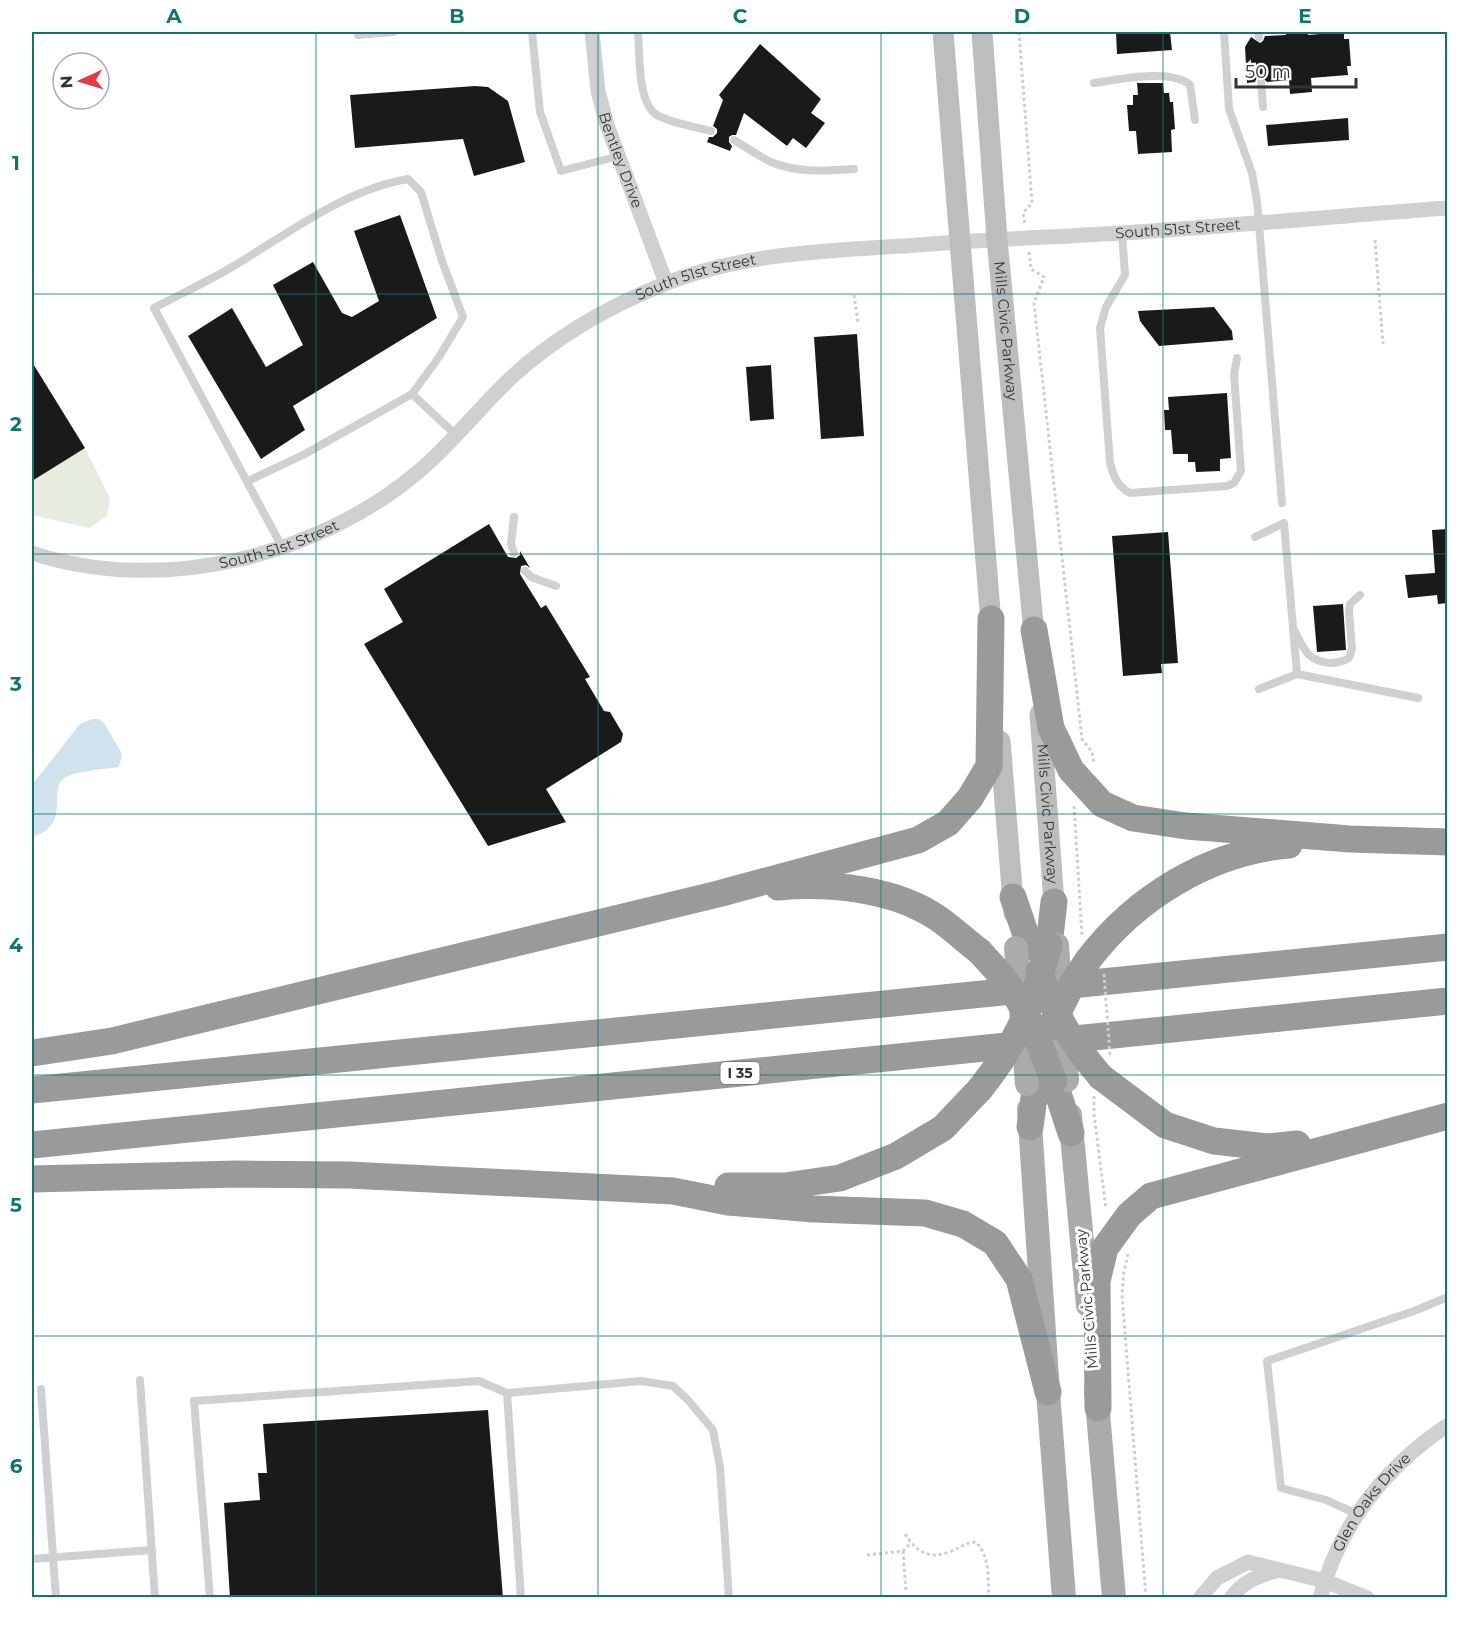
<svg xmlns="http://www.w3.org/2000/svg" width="1479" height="1629" font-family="Montserrat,sans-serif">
  <rect width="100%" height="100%" fill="#fff"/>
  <path fill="#e6ecdf" d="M85,448l25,50 -3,18 -18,12 -57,-13v-34z"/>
  <path fill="#cfe2ee" d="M92,719h7l5,4 18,31 -3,13c-13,2 -46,4 -56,12 -15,14 9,46 -31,58v-52l48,-61z"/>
  <g fill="#1a1a1a">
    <path d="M1116,32h54l2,18 -55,4z"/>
    <path d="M1286,32h22v3l36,-3v7h5l2,27h-4l1,9 -37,3 1,14 -22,2 -1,-14 -22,2 -6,-6 -4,1 -2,5 -8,1 -2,-36 6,-10 9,6 3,-2 2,-5 21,-1z"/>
    <path d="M760,44l61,55 -10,14 14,10 -19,25 -13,-10 -6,8 -43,-33 -8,22h-4l-3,2v5l3,4 -2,5 -23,-9 2,-5h4l4,-4v-4l-4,-3 10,-26 -4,-5z"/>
    <path d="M1137,83h26l1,10h5l1,9h3l2,27 -4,1 1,22 -34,2 -2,-23h-7l-2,-26h6v-10h5z"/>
    <path d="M475,86l13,1 20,14 17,61 -51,14 -11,-37 -108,9 -5,-53z"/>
    <path d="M1348,118l1,22 -81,6 -2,-21z"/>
    <path d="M400,215l37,103 -144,88 12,24 -44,29 -73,-123 44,-28 34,59 37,-22 -30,-60 40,-23 29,51 10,4 27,-16 -25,-70z"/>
    <path d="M1214,307l18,24 1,9 -74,6 -19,-25 -2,-10z"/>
    <path d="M857,334l7,102 -43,3 -7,-102z"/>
    <path d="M32,362l53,86 -53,33z"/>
    <path d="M771,365l3,54 -24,2 -4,-54z"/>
    <path d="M1227,393l4,65 -11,1v12l-24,1 -1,-10h-7v-8h-15l-2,-24h-6l-1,-20h5l-1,-13z"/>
    <path d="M489,524l19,33 8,1 4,-3v-4l10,17 -4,-3 -5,1 -1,8 21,34 5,-3 44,72 -5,2 19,32 6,1 13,22 -2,8 -75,47 20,33 -78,24 -124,-202 39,-22 -19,-33z"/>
    <path d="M1448,529v74l-10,1 -1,-9 -29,3 -3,-23 30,-2 -3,-43z"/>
    <path d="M1168,532l10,131 -17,1 1,9 -39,3 -11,-140z"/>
    <path d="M1343,604l3,46 -29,2 -4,-46z"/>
    <path d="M488,1410l15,188h-273l-6,-95 36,-3 -2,-27h9l-4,-49z"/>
  </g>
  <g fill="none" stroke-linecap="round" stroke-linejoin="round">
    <g stroke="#cdcdcd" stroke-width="3" stroke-dasharray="3 3" stroke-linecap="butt">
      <path d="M1019,32l13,171 -9,10 2,11"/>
      <path d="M1375,240l8,104"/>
      <path d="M1029,252l2,17 13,8 -10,26 48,436 10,13 2,12"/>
      <path d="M854,295l4,27"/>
      <path d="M1074,806l8,129"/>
      <path d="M1094,1096v18l12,95"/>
      <path d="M1128,1254l-4,17 -2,24 24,303"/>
      <path d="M905,1534c11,17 24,26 44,18 10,-3 16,-10 27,-10 14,15 12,36 13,56"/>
      <path d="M903,1551l3,41"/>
      <path d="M867,1555l36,-4 8,-8"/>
    </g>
    <g stroke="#d0d0d0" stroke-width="8">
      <path d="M358,32v3l35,-3"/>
      <path d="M532,32l8,80 21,59 58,-15"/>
      <path d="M638,32c2,22 -1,71 19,83 14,8 39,12 54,16"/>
      <path d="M1224,32l5,77 23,64 5,28 25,302"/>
      <path d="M1258,32l1,5"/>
      <path d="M1261,82l2,25"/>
      <path d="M1094,83c24,-3 76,-15 96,2l5,35"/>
      <path d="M734,140c12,7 24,16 37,22 26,11 54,9 83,7"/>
      <path d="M1122,233l3,42 -19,32 -6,21 10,135c4,14 7,23 20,30l97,-7 7,-3 7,-12 -7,-97 3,-16"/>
      <path d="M248,481l55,-26 109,-61"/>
      <path d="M1255,537l29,-14 13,151 121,24"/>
      <path d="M282,547l-128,-239c26,-14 53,-26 78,-41 56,-33 111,-77 176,-88l13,13 21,69 21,56 -24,40 -27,37 44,41"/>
      <path d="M514,553l-3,-9 3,-27"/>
      <path d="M525,571l6,6 25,9"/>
      <path d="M1294,630c4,7 9,19 15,25 12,10 28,10 40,3l3,-9 -3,-38 1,-7 10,-9"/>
      <path d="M1259,689l38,-15"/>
      <path d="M140,1380l15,218"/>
      <path d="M41,1389l15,209"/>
      <path d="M507,1393l14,205"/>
      <path d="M1357,1514l-31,-14 -45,-12 -14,-127 147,-50 34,-14"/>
      <path d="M32,1559l120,-9"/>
      <path d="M210,1598l-16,-197 285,-20 28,12 134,-12 32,5 15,14 25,30 7,37 9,131"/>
    </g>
    <g stroke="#d0d0d0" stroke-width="15">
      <path id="s1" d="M592,32l6,59 9,34 59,158"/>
      <path id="s2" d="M32,553c127,42 284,5 386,-81 35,-29 62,-66 96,-97 43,-39 94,-68 148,-90 85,-35 180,-34 270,-41 63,-5 126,-7 190,-11 108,-7 217,-17 326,-25"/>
      <path d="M1200,1598l17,-20 31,-16 77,19 42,17"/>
      <path d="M1231,1598c13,-18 28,-22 48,-28"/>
      <path id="s3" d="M1320,1598c19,-73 66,-132 128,-173"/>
    </g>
    <g stroke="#bdbdbd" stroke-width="21">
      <path d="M943,32l49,603"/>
      <path id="s4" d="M982,32l15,207 38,405"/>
      <path id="s5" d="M1040,714l15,202"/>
      <path d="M1000,741l14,172"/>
    </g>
    <g stroke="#ababab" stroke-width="24">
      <path d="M1029,1109l19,283 16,206"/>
      <path d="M1070,1115l18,190"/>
      <path d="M1096,1390l18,208"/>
    </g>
    <g stroke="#9a9a9a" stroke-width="27">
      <path d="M1034,630l17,98 20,42 31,34 31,14 53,8 164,13 98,3"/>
      <path d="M778,887c52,-5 118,2 161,32 14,10 27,22 40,32"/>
      <path d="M1013,897l17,50"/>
      <path d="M1049,945l5,-43"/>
      <path d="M1088,960c48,-63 122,-108 201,-115"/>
      <path d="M32,1053l80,-12 606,-147 200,-54 30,-17 22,-25 19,-32 2,-147"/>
      <path d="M1101,1077l64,48 49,16 53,6 30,-3"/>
      <path d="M1054,1081l17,52"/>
      <path d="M32,1090l1416,-143"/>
      <path d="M1030,1127l6,-44"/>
      <path d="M32,1145l1416,-144"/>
      <path d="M32,1179l206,-5 111,1 324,16 55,11 86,7 111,4 38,11 32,19 24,36 29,113"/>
      <path d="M728,1186h57l55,-8 56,-22 47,-28 37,-39"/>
      <path d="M1098,1408l-1,-127 8,-33 24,-33 22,-19 297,-80"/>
    </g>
    <path stroke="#cdcdcd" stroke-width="3" stroke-dasharray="3 3" stroke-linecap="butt" d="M1104,974l6,81"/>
    <g stroke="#ababab" stroke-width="24">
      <path d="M1057,945l4,61"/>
      <path d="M1016,948l11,136"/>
      <path d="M1063,1027l4,53"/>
    </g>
    <g stroke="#9a9a9a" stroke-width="27">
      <path d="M979,951c15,16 30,32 41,52 15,24 23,52 34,78"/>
      <path d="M1039,971c16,44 31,70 62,106"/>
      <path d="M1051,1027l21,-43 16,-24"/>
      <path d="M980,1089c39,-49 53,-84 69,-144"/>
    </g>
  </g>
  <path fill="none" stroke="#0f766e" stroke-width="1.5" stroke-opacity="0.55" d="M316,32v1566M598,32v1566M881,32v1566M1163,32v1566M32,294h1416M32,554h1416M32,814h1416M32,1075h1416M32,1336h1416"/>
  <g text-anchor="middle" stroke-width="6" stroke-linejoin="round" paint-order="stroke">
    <rect fill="#fff" stroke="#707070" stroke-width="1.5" x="720.5" y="1062" width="39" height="22" rx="4.5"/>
    <g font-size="14" font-weight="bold" fill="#333">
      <text x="740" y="1078">I 35</text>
    </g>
    <g font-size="15" fill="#333" stroke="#fff">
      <text dy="5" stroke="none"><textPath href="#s1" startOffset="132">Bentley Drive</textPath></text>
      <text dy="5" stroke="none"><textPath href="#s2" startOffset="1242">South 51st Street</textPath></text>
      <text dy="5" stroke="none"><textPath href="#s2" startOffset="756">South 51st Street</textPath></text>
      <text dy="5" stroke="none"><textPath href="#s4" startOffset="300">Mills Civic Parkway</textPath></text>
      <text dy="5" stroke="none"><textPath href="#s2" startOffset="252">South 51st Street</textPath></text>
      <text dy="5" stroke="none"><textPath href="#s5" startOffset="100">Mills Civic Parkway</textPath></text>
      <text transform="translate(1087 1299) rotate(-95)" y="5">Mills Civic Parkway</text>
      <text dy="5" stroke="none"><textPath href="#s3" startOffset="110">Glen Oaks Drive</textPath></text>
    </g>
  </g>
  <rect width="1479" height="1629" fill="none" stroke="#ffffff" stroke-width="66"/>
  <g transform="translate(81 81) rotate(266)"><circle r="28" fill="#ffffff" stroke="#adadad" stroke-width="1.5"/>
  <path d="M0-4.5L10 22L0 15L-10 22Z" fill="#e63946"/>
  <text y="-9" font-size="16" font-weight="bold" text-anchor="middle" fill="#333333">N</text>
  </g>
  <path d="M1236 78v9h120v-9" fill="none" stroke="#333333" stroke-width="3"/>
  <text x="1245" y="78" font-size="18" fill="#333333" stroke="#ffffff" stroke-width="4.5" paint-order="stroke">50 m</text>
  <rect x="33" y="33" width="1413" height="1563" fill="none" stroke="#0f766e" stroke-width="2"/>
  <g font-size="20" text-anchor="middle" font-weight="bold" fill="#0f766e">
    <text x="174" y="23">A</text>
    <text x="457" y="23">B</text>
    <text x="740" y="23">C</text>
    <text x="1022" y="23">D</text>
    <text x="1305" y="23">E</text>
    <text x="16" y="170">1</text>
    <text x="16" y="431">2</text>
    <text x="16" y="691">3</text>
    <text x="16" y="952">4</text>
    <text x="16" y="1212">5</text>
    <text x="16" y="1473">6</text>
  </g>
</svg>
